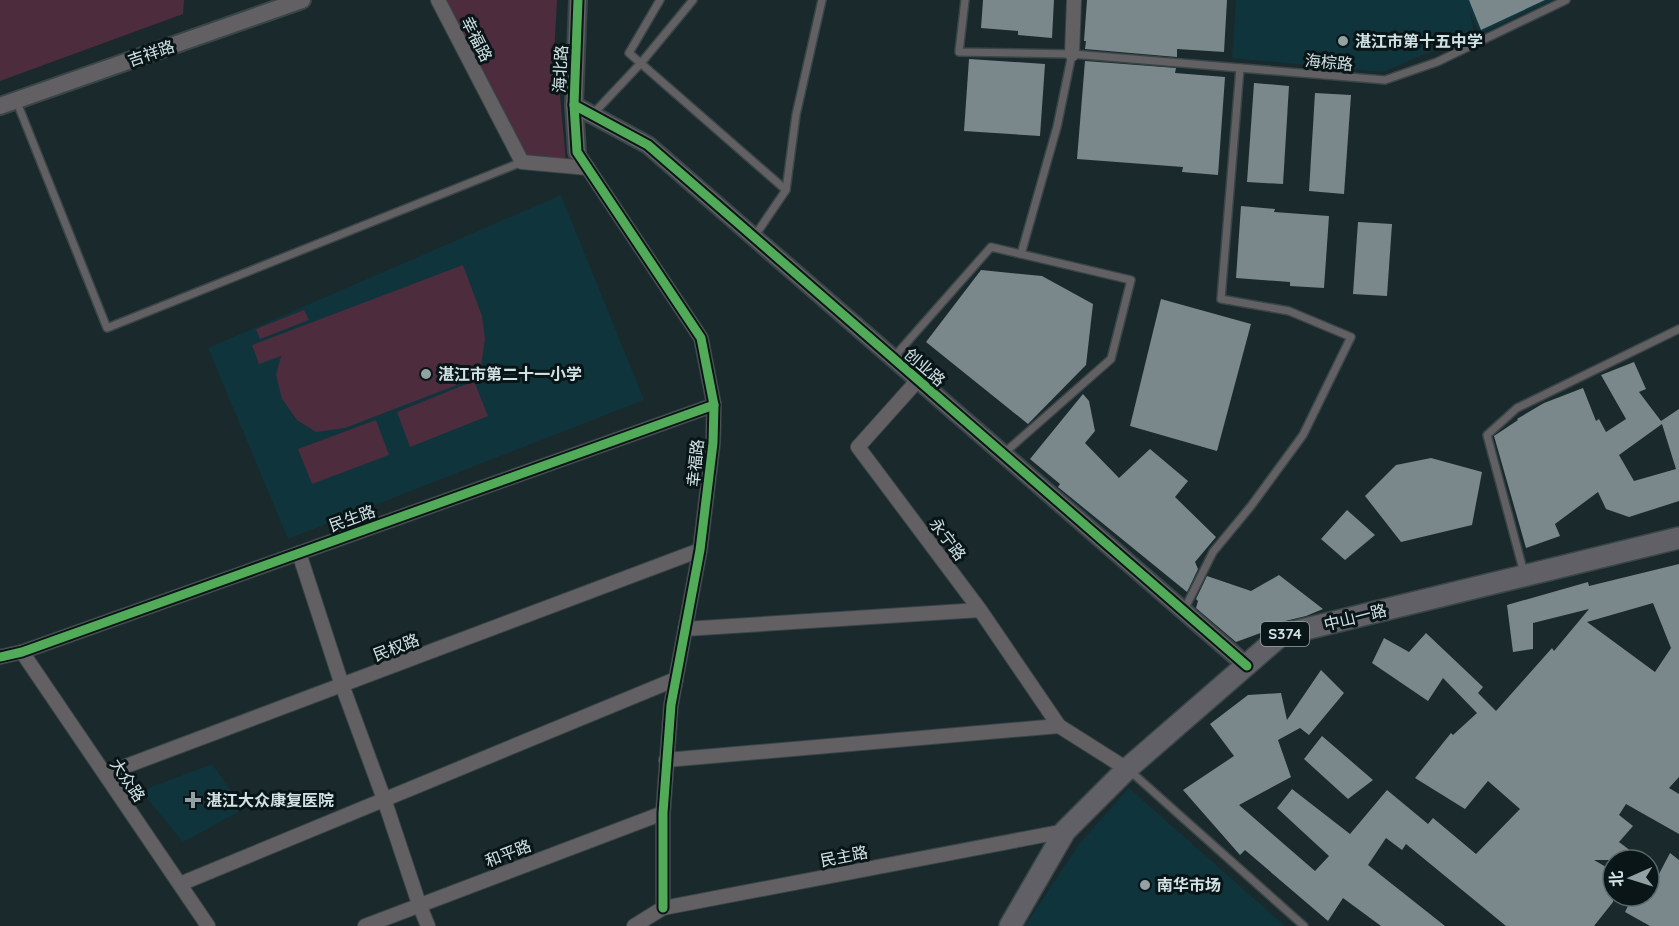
<svg xmlns="http://www.w3.org/2000/svg" width="1679" height="926" font-family="Quicksand,'Noto Sans SC',sans-serif">
  <rect width="100%" height="100%" fill="#1a292c"/>
  <g fill="#0f343b">
    <path d="M1236,0h317l-74,34 -9,-22 4,21 -91,39 -151,-14z"/>
    <path d="M561,195l83,205 -356,139 -80,-191z"/>
    <path d="M212,764l32,45 -61,33 -42,-51z"/>
    <path d="M1129,788l156,138h-260l54,-82z"/>
  </g>
  <g fill="#4d2c3e">
    <path d="M0,0h184l-1,14 -183,67z"/>
    <path d="M441,0h116l-4,74 7,21 6,67 -42,-2z"/>
    <path d="M463,265l19,51 3,23 -4,28 -19,16 -117,45 -29,4 -19,-12 -15,-21 -6,-24 5,-19 -22,8 -7,-19z"/>
    <path d="M304,310l5,10 -49,19 -4,-10z"/>
    <path d="M474,381l14,35 -78,31 -13,-35z"/>
    <path d="M376,420l13,35 -77,29 -14,-35z"/>
  </g>
  <g fill="#7b888b" fill-rule="evenodd">
    <path d="M983,0h71l-2,38 -34,-3v-4l-37,-3z"/>
    <path d="M1087,0h140l-3,52 -47,-3v8l-92,-8 1,-8h-2z"/>
    <path d="M1469,0h76l-64,30z"/>
    <path d="M969,59l76,5 -5,72 -76,-5z"/>
    <path d="M1085,61l91,7 -1,5 50,4 -7,98 -36,-3 1,-5 -106,-8z"/>
    <path d="M1254,83l35,3 -6,98 -36,-2z"/>
    <path d="M1315,93l36,2 -7,99 -35,-3z"/>
    <path d="M1241,206l34,3 -1,3 55,4 -5,72 -34,-2v-4l-54,-4z"/>
    <path d="M1358,222l34,2 -5,72 -34,-2z"/>
    <path d="M981,270l61,6 51,28 -7,61 -58,59 -102,-82z"/>
    <path d="M1161,299l90,25 -34,127 -87,-25z"/>
    <path d="M1634,362l12,27 -7,3 22,29 18,-12v92l-50,16 -23,-8 -8,-17 -43,32 5,12 -34,12 -32,-112 24,-16 -1,-1 27,-16 39,-15 13,33 3,-2 7,13 20,-13 -25,-44zM1662,424l14,45 -42,12 -15,-26z"/>
    <path d="M1083,394l6,7 6,30 -10,12 34,35 31,-29 38,32 -13,16 41,40 -21,25 3,7 -11,23 -129,-105 2,-3 -30,-25z"/>
    <path d="M1431,458l51,14 -10,53 -71,17 -36,-46 31,-31z"/>
    <path d="M1347,510l28,25 -30,25 -24,-21z"/>
    <path d="M1679,564v213l-10,11 10,6v40l-53,-30 -7,11 14,11 -14,16 24,18h-49l19,11v31l-19,24h-88l-100,-82 -4,6 -16,-12 -18,27 77,61h-64l-38,-28 -15,23 -83,-71 -5,5 -57,-65 51,-34 -24,-32 38,-29 33,-2 6,27 34,-50 23,23 -35,42 -9,-7 -22,12 13,37 -52,28 76,66 14,-15 -52,-48 15,-19 58,45 37,-44 41,34 5,-6 43,36 44,-45 -32,-28 -23,28 -50,-31 36,-45 2,2 24,-22 -34,-35 -15,23 -56,-38 12,-25 25,14 17,-19 57,54 -5,6 18,18 56,-63 2,3 35,-42 -56,14v26l-20,3 -6,-47 81,-23 1,4zM1653,603l18,45 -16,24 -68,-50z"/>
    <path d="M1279,575l44,34 -17,7 -29,7 -11,8 -30,11 -40,-34 2,-7 -2,-2 11,-23 44,15z"/>
    <path d="M1322,736l51,44 -25,19 -44,-40z"/>
    <path d="M1670,853l9,7v66h-29l-25,-14 8,-16h16v-3z"/>
  </g>
  <g fill="none" stroke-linecap="round" stroke-linejoin="round">
    <g stroke="#394648" stroke-width="10">
      <g id="service">
        <path d="M660,0l-31,53 157,137"/>
        <path d="M965,0l-6,52 113,2 313,26 52,-18 129,-62"/>
        <path d="M16,100l91,228 415,-166"/>
        <path d="M592,115l49,-52 52,-63"/>
        <path d="M754,237l32,-47 10,-75 26,-115"/>
        <path d="M1021,254l36,-127 15,-73"/>
        <path d="M894,357l97,-110 140,33 -20,79 -108,95"/>
        <path d="M1524,573l-37,-138 30,-27 162,-79"/>
        <path d="M1184,610l29,-58 38,-46 52,-71 48,-98 -62,-26 -68,-12 19,-231"/>
        <path d="M1129,770l175,156"/>
      </g>
    </g>
    <g stroke="#394648" stroke-width="16">
      <g id="minor">
        <path d="M438,0l84,162 66,6"/>
        <path d="M1072,54l2,-54"/>
        <path d="M577,152l124,186 13,67 -1,38 -13,107 -29,155 -8,108v95"/>
        <path d="M918,380l-60,67 122,163 79,116"/>
        <path d="M299,553l43,132 42,114 35,105 9,22"/>
        <path d="M685,629l295,-19"/>
        <path d="M22,652l186,274"/>
        <path d="M0,657l22,-5 692,-247"/>
        <path d="M666,760l393,-34 68,43"/>
        <path d="M105,774l595,-224"/>
        <path d="M180,884l496,-205"/>
        <path d="M365,926l298,-113"/>
        <path d="M634,926l29,-18 402,-77"/>
      </g>
    </g>
    <g stroke="#394648" stroke-width="20">
      <g id="tertiary">
        <path d="M574,105l74,40 599,521"/>
        <path d="M0,106l302,-106"/>
        <path d="M577,152l-3,-47 4,-105"/>
      </g>
    </g>
    <g stroke="#394648" stroke-width="24">
      <path id="primary" d="M1010,926l55,-95 62,-62 154,-134 398,-97"/>
    </g>
    <use href="#service" stroke="#636064" stroke-width="7"/>
    <use href="#minor" stroke="#636064" stroke-width="14"/>
    <use href="#tertiary" stroke="#636064" stroke-width="16"/>
    <use href="#primary" stroke="#616066" stroke-width="21"/>
    <g stroke="#091517" stroke-width="13">
      <g id="cycleway">
        <path d="M578,0l-4,105 3,47 124,186 13,67 -1,38 -13,107 -29,155 -8,108v95"/>
        <path d="M574,105l74,40 599,521"/>
        <path d="M0,657l22,-5 692,-247"/>
      </g>
    </g>
    <use href="#cycleway" stroke="#51ab58" stroke-width="9"/>
  </g>
  <g fill="#91a1a4" stroke="#091517" stroke-width="2">
    <circle cx="1343" cy="41" r="6"/>
    <circle cx="426" cy="374" r="6"/>
    <path d="M190 791h6v6h6v6h-6v6h-6v-6h-6v-6h6z"/>
    <circle cx="1145" cy="885" r="6"/>
  </g>
  <g text-anchor="middle" stroke-width="6" stroke-linejoin="round" paint-order="stroke">
    <rect fill="#091517" stroke="#95a4a7" stroke-width="1.5" x="1261" y="622" width="48" height="24" rx="4.5"/>
    <g font-size="15" font-weight="bold" fill="#d1e2e5">
      <text x="1285" y="639">S374</text>
    </g>
    <g font-size="16" fill="#d1e2e5" stroke="#091517">
      <text transform="translate(477 39) rotate(63)" y="6">幸福路</text>
      <text transform="translate(151 53) rotate(-19)" y="6">吉祥路</text>
      <text transform="translate(1329 62) rotate(5)" y="6">海棕路</text>
      <text transform="translate(560 69) rotate(-87)" y="6">海北路</text>
      <text transform="translate(925 367) rotate(41)" y="6">创业路</text>
      <text transform="translate(695 463) rotate(-84)" y="6">幸福路</text>
      <text transform="translate(352 518) rotate(-20)" y="6">民生路</text>
      <text transform="translate(948 539) rotate(53)" y="6">永宁路</text>
      <text transform="translate(1355 617) rotate(-14)" y="6">中山一路</text>
      <text transform="translate(396 647) rotate(-21)" y="6">民权路</text>
      <text transform="translate(128 780) rotate(56)" y="6">大众路</text>
      <text transform="translate(508 853) rotate(-21)" y="6">和平路</text>
      <text transform="translate(844 856) rotate(-11)" y="6">民主路</text>
    </g>
    <g font-size="16" font-weight="bold" fill="#d1e2e5" stroke="#091517" text-anchor="start">
      <text x="1355" y="47">湛江市第十五中学</text>
      <text x="438" y="380">湛江市第二十一小学</text>
      <text x="206" y="806">湛江大众康复医院</text>
      <text x="1157" y="891">南华市场</text>
    </g>
  </g>
  <g transform="translate(1631 878) rotate(267)"><circle r="28" fill="#091517" stroke="#596769" stroke-width="1.5"/>
  <path d="M0-4.5L10 22L0 15L-10 22Z" fill="#91a1a4"/>
  <text y="-9" font-size="16" font-weight="bold" text-anchor="middle" fill="#d1e2e5">北</text>
  </g>
</svg>
